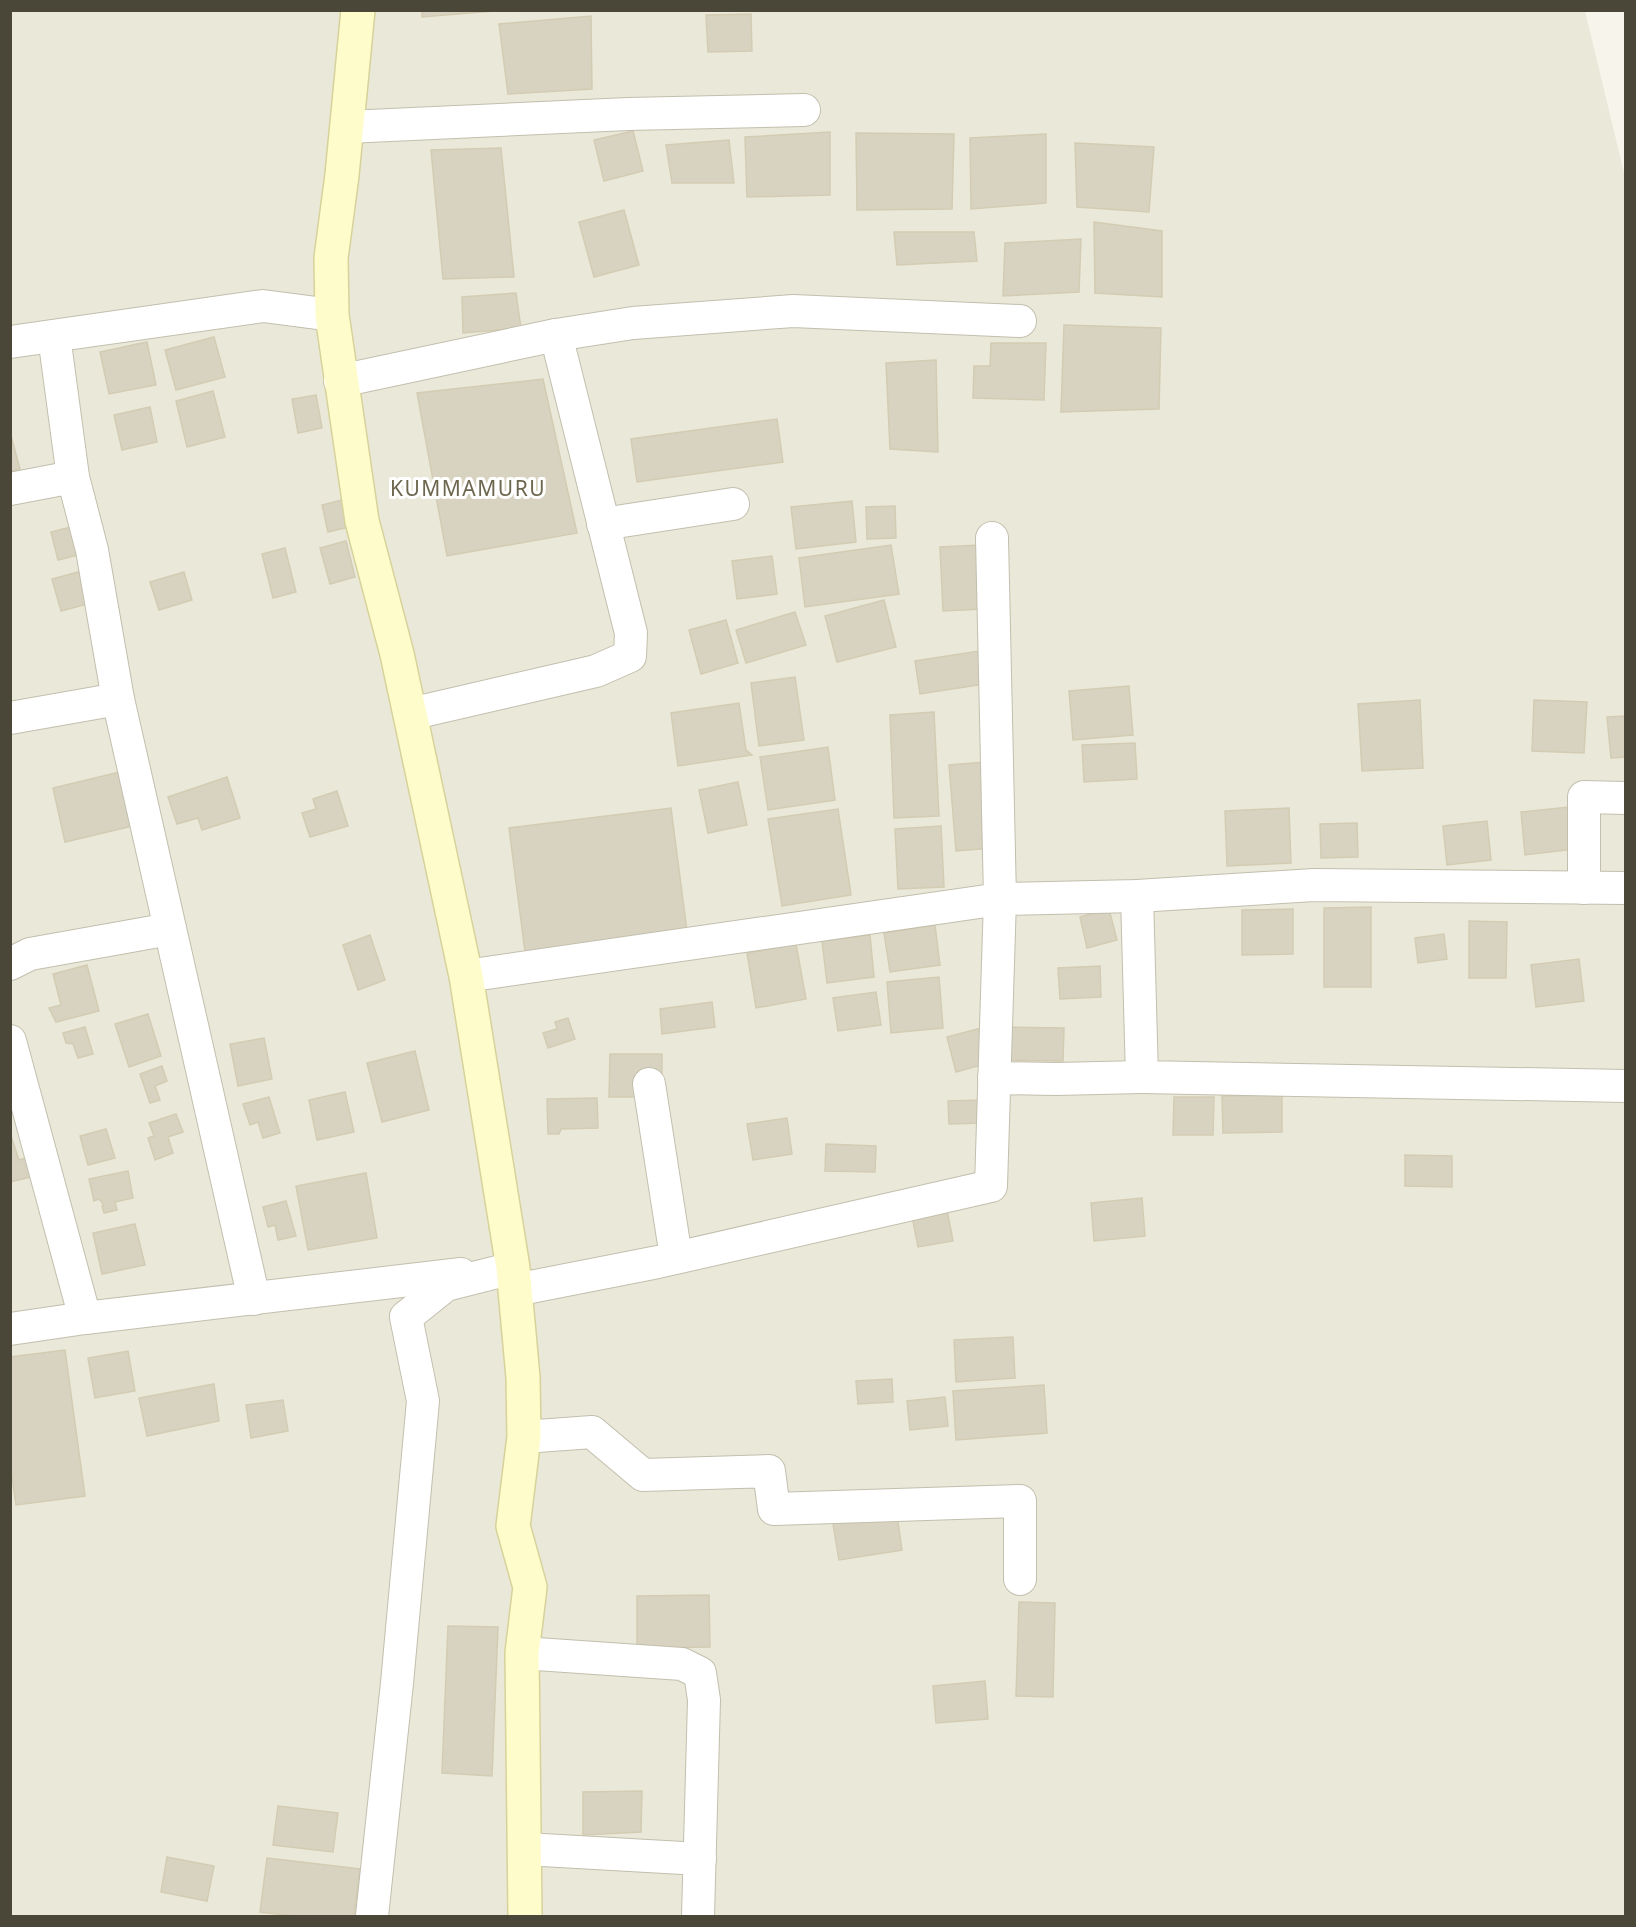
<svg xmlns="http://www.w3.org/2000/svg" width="1636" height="1927" font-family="'Noto Sans',sans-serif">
  <rect width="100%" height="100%" fill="#f6f4eb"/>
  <path fill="#eae8d9" d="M11,11h1574l41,170 -1,1735h-1614z"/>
  <g fill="#d8d3c0" stroke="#d3ccb3" stroke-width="1.5">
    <path d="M422,10h85l-85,7z"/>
    <path d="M751,14l1,37 -44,1 -2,-37z"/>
    <path d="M591,16l1,73 -84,5 -9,-70z"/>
    <path d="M633,131l10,40 -39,10 -10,-41z"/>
    <path d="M830,132v63l-83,2 -2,-60z"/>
    <path d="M856,133l98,1 -2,75 -95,1z"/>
    <path d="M1046,134v69l-75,6 -1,-71z"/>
    <path d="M729,140l5,43h-62l-6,-38z"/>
    <path d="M1075,143l79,4 -5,65 -72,-5z"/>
    <path d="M501,148l13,129 -71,2 -12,-129z"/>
    <path d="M624,210l15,55 -45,12 -15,-55z"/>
    <path d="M1094,222l68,9v66l-67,-4z"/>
    <path d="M894,232h80l3,29 -80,4z"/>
    <path d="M1081,239l-2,53 -76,4 2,-53z"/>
    <path d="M516,293l5,35 -58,5 -1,-36z"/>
    <path d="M1064,325l97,3 -2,81 -98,3z"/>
    <path d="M214,337l11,40 -49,13 -11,-40z"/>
    <path d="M147,342l9,43 -47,9 -9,-42z"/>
    <path d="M991,343h55l-2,57 -71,-2 1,-32h16z"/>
    <path d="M936,360l2,92 -48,-3 -4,-86z"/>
    <path d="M543,379l34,154 -130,23 -30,-163z"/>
    <path d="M213,391l12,46 -38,10 -11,-46z"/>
    <path d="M316,395l6,33 -24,5 -6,-34z"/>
    <path d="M150,407l7,35 -35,8 -8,-35z"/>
    <path d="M777,419l6,43 -146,20 -6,-43z"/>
    <path d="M10,432l10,37 -10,3z"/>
    <path d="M350,498l7,27 -29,7 -6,-27z"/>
    <path d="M852,501l4,41 -60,7 -5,-42z"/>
    <path d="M895,506l1,32 -29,1 -1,-32z"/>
    <path d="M79,525l7,28 -28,7 -7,-28z"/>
    <path d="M346,541l9,36 -25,7 -10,-36z"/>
    <path d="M891,545l8,49 -94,13 -6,-49z"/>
    <path d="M981,545l2,64 -40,2 -3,-64z"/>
    <path d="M285,548l11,44 -23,6 -11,-44z"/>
    <path d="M772,556l5,38 -40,5 -5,-38z"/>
    <path d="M82,571l9,32 -30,8 -9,-32z"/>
    <path d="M184,572l8,28 -33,10 -9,-28z"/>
    <path d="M884,600l12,47 -59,15 -12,-46z"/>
    <path d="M795,612l11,33 -60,18 -10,-33z"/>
    <path d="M726,620l12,43 -37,11 -12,-44z"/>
    <path d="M979,651l5,33 -64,10 -5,-33z"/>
    <path d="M795,677l9,63 -45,6 -8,-63z"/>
    <path d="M1129,686l4,49 -60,5 -4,-49z"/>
    <path d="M1420,700l3,68 -61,3 -4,-67z"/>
    <path d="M1534,700l53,2 -3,51 -52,-2z"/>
    <path d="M739,703l7,47 6,5 -74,11 -7,-53z"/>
    <path d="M934,712l5,104 -45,2 -4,-103z"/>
    <path d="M1626,716v41l-15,1 -4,-41z"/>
    <path d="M1135,743l2,36 -53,3 -2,-37z"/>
    <path d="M828,747l7,53 -67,10 -8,-53z"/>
    <path d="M985,762l8,86 -37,3 -7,-86z"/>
    <path d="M120,772l13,54 -68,16 -12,-54z"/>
    <path d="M227,777l13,41 -38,12 -4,-12 -21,6 -9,-27z"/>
    <path d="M738,782l9,43 -39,8 -9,-43z"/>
    <path d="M337,791l11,35 -38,11 -8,-24 14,-4 -3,-10z"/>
    <path d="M1569,807l5,42 -49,6 -4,-43z"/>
    <path d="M671,808l16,123 -162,21 -16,-124z"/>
    <path d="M1289,808l2,55 -64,3 -2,-55z"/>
    <path d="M838,809l13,86 -69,11 -14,-87z"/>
    <path d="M1487,821l4,39 -44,5 -4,-39z"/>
    <path d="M1357,823l1,34 -37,1 -1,-34z"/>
    <path d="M941,826l3,61 -46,2 -3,-60z"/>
    <path d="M1371,907v80h-47v-79z"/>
    <path d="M1109,909l8,31 -30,8 -7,-31z"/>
    <path d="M1293,909v45l-51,1v-45z"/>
    <path d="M1469,921l38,1 -1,56h-37z"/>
    <path d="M935,925l5,40 -50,7 -6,-39z"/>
    <path d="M1444,934l3,25 -29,4 -3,-25z"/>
    <path d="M370,935l15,45 -27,10 -15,-45z"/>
    <path d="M870,935l4,42 -47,6 -5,-42z"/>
    <path d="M796,944l10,55 -50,9 -9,-55z"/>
    <path d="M1579,959l5,42 -48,6 -5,-42z"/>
    <path d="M87,965l12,46 -43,11 -7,-14 12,-3 -8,-31z"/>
    <path d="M1100,966l1,31 -41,2 -2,-31z"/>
    <path d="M939,977l4,51 -52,5 -4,-51z"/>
    <path d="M876,992l5,33 -43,6 -5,-33z"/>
    <path d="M712,1002l3,25 -53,7 -2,-25z"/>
    <path d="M148,1014l13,42 -32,11 -14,-43z"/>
    <path d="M568,1018l7,21 -27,9 -5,-15 14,-4 -2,-7z"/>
    <path d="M85,1027l8,27 -15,4 -5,-14 -7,-1 -3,-10z"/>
    <path d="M985,1027v37l-29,8 -9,-35z"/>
    <path d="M1009,1027l55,1 -1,33 -54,-1z"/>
    <path d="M264,1038l8,41 -34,7 -8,-42z"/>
    <path d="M415,1051l14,59 -47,12 -15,-59z"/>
    <path d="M610,1054h52v43h-53z"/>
    <path d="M162,1066l5,15 -12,5 5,14 -10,3 -10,-29z"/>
    <path d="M345,1092l9,40 -37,8 -8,-40z"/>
    <path d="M1282,1095v37l-59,1 -1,-37z"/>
    <path d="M269,1097l11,36 -17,5 -5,-16 -8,3 -7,-21z"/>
    <path d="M1174,1097h40l-1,38h-40z"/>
    <path d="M597,1098l1,30 -37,1 -2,5h-11l-1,-35z"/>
    <path d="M983,1100l1,23 -35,1 -1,-23z"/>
    <path d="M176,1114l7,18 -15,5 5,16 -18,7 -7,-22 6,-2 -5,-13z"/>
    <path d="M787,1118l5,36 -39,6 -6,-36z"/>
    <path d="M106,1129l9,29 -27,7 -8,-29z"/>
    <path d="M10,1133l9,27 7,-2 5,19 -21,5z"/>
    <path d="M826,1144l50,2 -1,26 -50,-1z"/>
    <path d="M1405,1155l47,1v31l-47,-1z"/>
    <path d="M128,1171l5,27 -18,4 2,8 -13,3 -2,-7 2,-1 -5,-6 -5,2 -5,-22z"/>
    <path d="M366,1173l11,65 -69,12 -12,-64z"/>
    <path d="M1142,1198l3,38 -51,5 -3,-38z"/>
    <path d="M286,1201l10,35 -18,4 -3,-15 -7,2 -5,-20z"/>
    <path d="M947,1210l6,31 -35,6 -6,-31z"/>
    <path d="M135,1224l10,41 -43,9 -9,-41z"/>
    <path d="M1013,1337l2,41 -59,4 -2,-42z"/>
    <path d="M65,1350l20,146 -69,9 -6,-42v-106z"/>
    <path d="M128,1351l7,40 -40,7 -7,-40z"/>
    <path d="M892,1379l1,23 -35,2 -2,-23z"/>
    <path d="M214,1384l5,37 -72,15 -8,-38z"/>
    <path d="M1044,1385l3,48 -91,7 -3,-49z"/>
    <path d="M945,1397l3,29 -38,4 -3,-29z"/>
    <path d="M283,1400l5,31 -37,7 -5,-33z"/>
    <path d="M896,1508l6,42 -63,10 -7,-42z"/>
    <path d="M709,1595l1,52 -73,1v-52z"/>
    <path d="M1019,1602l36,1 -2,94 -37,-1z"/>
    <path d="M448,1626l50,1 -6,149 -50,-3z"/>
    <path d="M985,1681l3,38 -52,4 -3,-37z"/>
    <path d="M642,1791l-1,41 -58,3v-43z"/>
    <path d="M278,1806l60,7 -5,39 -60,-7z"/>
    <path d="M167,1857l47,9 -7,35 -46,-9z"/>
    <path d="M267,1858l93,11 -6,47h-60l-34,-4z"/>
  </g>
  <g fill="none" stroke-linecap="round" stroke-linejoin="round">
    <g stroke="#c2bfad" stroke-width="34">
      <g id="minor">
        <path d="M347,127l281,-13 176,-4"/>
        <path d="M54,336l19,141 19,73 26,149 136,600"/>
        <path d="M10,342l253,-36 69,9"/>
        <path d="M340,381l216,-46 77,-12 160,-12 227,10"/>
        <path d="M10,489l63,-12"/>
        <path d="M603,524l130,-20"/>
        <path d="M410,714l186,-43 34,-15 1,-23 -75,-298"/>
        <path d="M10,718l108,-19"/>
        <path d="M1584,888v-91l42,1"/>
        <path d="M1137,896l5,181 484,9"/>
        <path d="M10,964l20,-10 140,-25"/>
        <path d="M466,976l534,-77 137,-3 177,-11 312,3"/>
        <path d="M10,1041l75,277"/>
        <path d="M994,1078l62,1 86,-2"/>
        <path d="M649,1084l27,173"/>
        <path d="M515,1290l143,-28 333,-76 9,-287 -8,-361"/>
        <path d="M10,1329l75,-11 376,-44"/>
        <path d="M524,1437l68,-5 51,43 126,-4 5,38 246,-8v78"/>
        <path d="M522,1653l160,11 18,9 4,27 -6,216"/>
        <path d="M525,1849l175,10"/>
        <path d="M372,1916l25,-233 26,-282 -17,-84 40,-32 67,-17"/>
      </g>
    </g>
    <g stroke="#d7d29a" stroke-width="36">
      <path id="secondary" d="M358,10l-16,165 -11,83 1,57 30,206 35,133 69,322 47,292 10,109 1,60 -11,89 17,61 -8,66 3,263"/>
    </g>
    <use href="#minor" stroke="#fff" stroke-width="32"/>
    <use href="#secondary" stroke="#fffccc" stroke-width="33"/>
  </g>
  <g text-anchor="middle" stroke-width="6" stroke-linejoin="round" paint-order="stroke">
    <g font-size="21" letter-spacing="1.5" fill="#6e674f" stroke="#fff">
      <text x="468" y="496">KUMMAMURU</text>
    </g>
  </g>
  <rect width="1636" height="1927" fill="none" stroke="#4b4738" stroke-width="24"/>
</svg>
